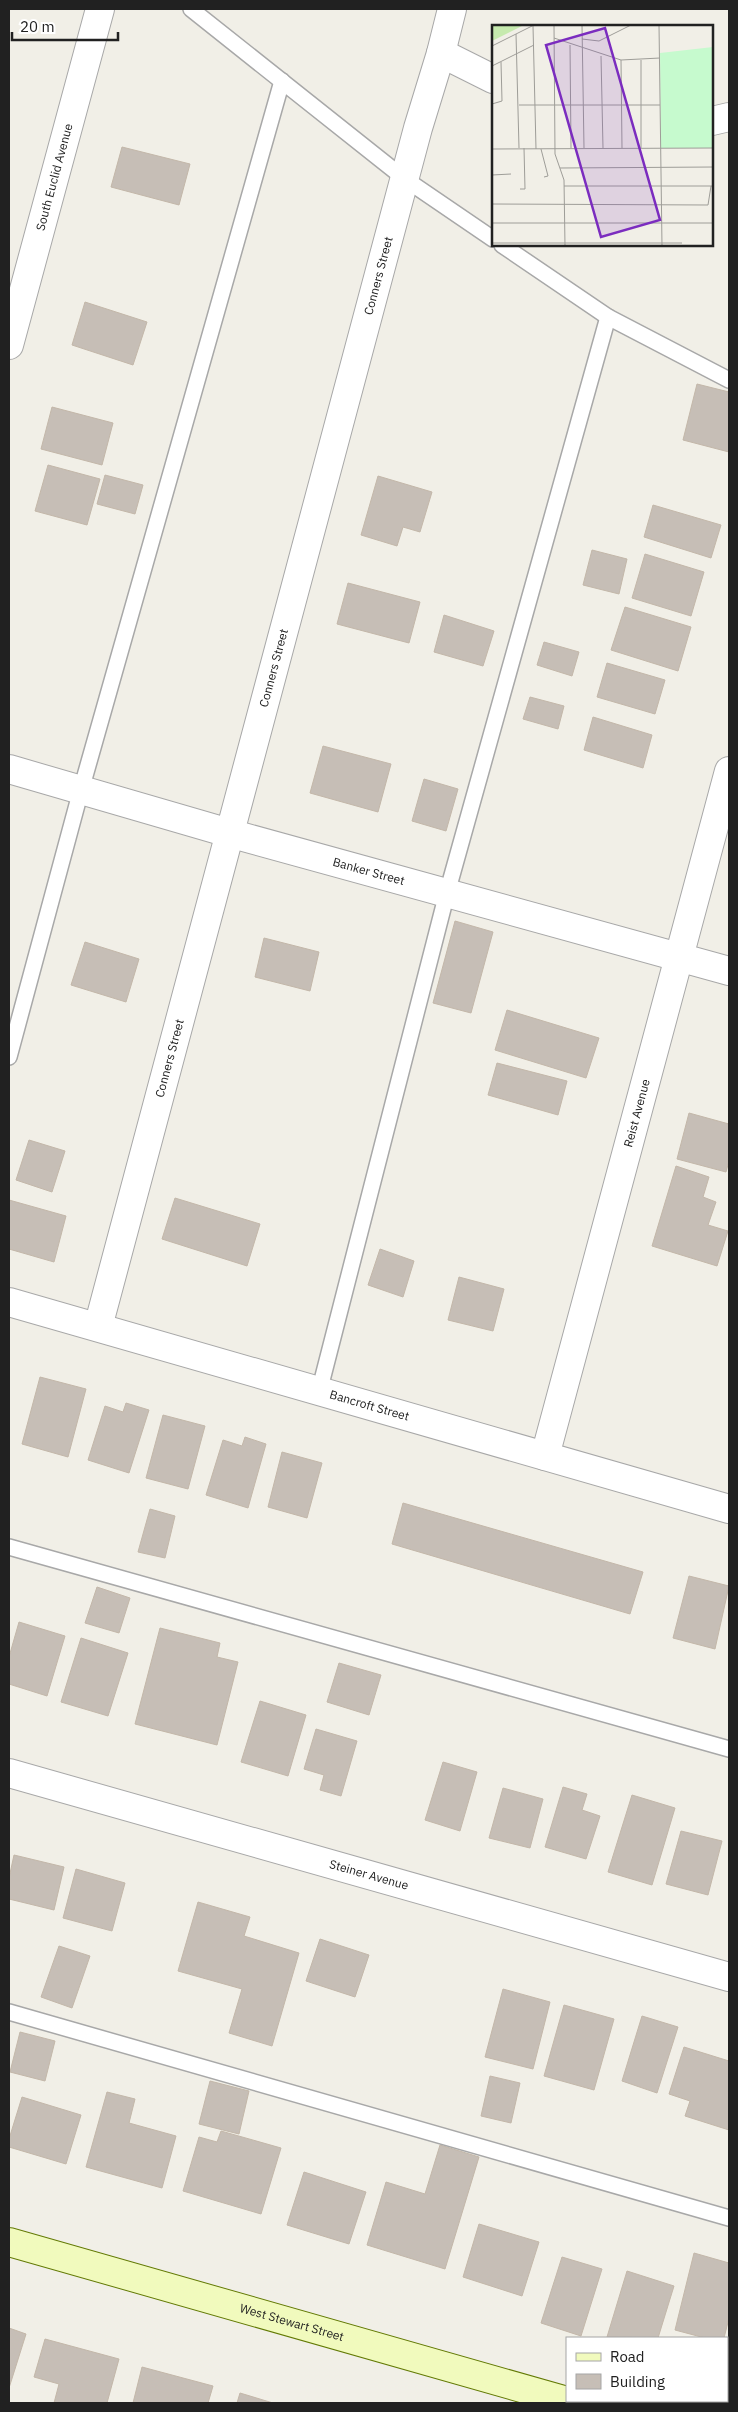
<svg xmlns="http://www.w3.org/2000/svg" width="738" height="2412" font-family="'IBM Plex Sans',sans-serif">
  <rect width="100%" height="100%" fill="#f1efe7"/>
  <g fill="#c6beb6" stroke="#c3b7a9">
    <path d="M122,147l68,17 -11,41 -68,-18z"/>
    <path d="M85,302l62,20 -14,43 -61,-20z"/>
    <path d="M697,384l32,8v60l-46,-12z"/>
    <path d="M52,407l61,16 -11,42 -61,-16z"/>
    <path d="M48,465l52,14 -13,46 -52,-14z"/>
    <path d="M105,475l38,10 -8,29 -38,-10z"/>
    <path d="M378,476l54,16 -12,40 -17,-5 -6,19 -36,-11z"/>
    <path d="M653,505l68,20 -10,33 -67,-21z"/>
    <path d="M592,550l35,9 -8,35 -36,-9z"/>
    <path d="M645,554l59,18 -13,44 -59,-18z"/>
    <path d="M348,583l72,19 -11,41 -72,-19z"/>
    <path d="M625,607l66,20 -13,44 -67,-21z"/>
    <path d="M444,615l50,16 -11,35 -49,-14z"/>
    <path d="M544,642l35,10 -7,24 -35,-11z"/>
    <path d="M607,663l58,17 -10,34 -58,-17z"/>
    <path d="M530,697l34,9 -6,23 -35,-10z"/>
    <path d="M593,717l59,18 -9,33 -59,-18z"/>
    <path d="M323,746l68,18 -13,48 -68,-19z"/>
    <path d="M424,779l34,10 -12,42 -34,-10z"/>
    <path d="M455,921l38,11 -22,81 -38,-10z"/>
    <path d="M264,938l55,14 -9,39 -55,-14z"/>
    <path d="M85,942l54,17 -13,43 -55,-17z"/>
    <path d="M507,1010l92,28 -13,40 -91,-28z"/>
    <path d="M497,1063l70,18 -9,34 -70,-20z"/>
    <path d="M689,1113l40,11v37l-3,11 -49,-13z"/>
    <path d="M29,1140l36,11 -13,41 -36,-12z"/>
    <path d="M676,1166l33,11 -6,20 13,5 -8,23 20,6 -11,35 -65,-20z"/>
    <path d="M175,1198l85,26 -13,42 -85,-27z"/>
    <path d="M9,1200l57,16 -12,46 -45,-13z"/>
    <path d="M380,1249l34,12 -11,36 -35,-12z"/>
    <path d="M459,1277l45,12 -11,42 -45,-11z"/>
    <path d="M40,1377l46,12 -18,68 -46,-13z"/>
    <path d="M126,1403l23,7 -20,63 -41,-13 17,-54 18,6z"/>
    <path d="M163,1415l42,11 -17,63 -42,-11z"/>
    <path d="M245,1437l21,7 -18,64 -42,-13 17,-55 19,6z"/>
    <path d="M282,1452l40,11 -15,55 -39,-11z"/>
    <path d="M403,1503l240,69 -13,42 -238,-70z"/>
    <path d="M150,1509l25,7 -10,42 -27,-6z"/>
    <path d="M689,1576l40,10 -14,63 -42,-11z"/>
    <path d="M97,1587l33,11 -11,35 -34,-10z"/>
    <path d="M19,1622l46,14 -18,60 -38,-12v-27z"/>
    <path d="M160,1628l60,15 -3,14 21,5 -21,83 -82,-21z"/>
    <path d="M81,1638l47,15 -20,63 -47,-14z"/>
    <path d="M339,1663l42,12 -12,40 -42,-13z"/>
    <path d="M260,1701l46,14 -18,61 -47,-14z"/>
    <path d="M316,1729l41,12 -16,55 -21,-6 4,-15 -20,-6z"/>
    <path d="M443,1762l34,10 -17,59 -35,-11z"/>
    <path d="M563,1787l24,7 -5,16 18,6 -14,43 -41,-12z"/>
    <path d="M503,1788l40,11 -13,49 -41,-10z"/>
    <path d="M632,1795l43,13 -23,77 -44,-13z"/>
    <path d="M681,1831l41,10 -14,54 -42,-11z"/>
    <path d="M14,1855l50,12 -10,43 -45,-11v-21z"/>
    <path d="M76,1869l49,14 -13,48 -49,-13z"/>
    <path d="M198,1902l52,15 -6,19 55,17 -27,93 -43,-13 13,-44 -64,-18z"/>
    <path d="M320,1939l49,16 -14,42 -49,-16z"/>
    <path d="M59,1946l31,10 -18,52 -31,-11z"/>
    <path d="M503,1989l47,13 -17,67 -48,-12z"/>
    <path d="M564,2005l50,14 -20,71 -50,-14z"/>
    <path d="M642,2016l36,11 -21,66 -35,-12z"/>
    <path d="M20,2032l35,9 -10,40 -35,-9z"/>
    <path d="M684,2047l45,14v69l-44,-14 5,-15 -21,-7z"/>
    <path d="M490,2076l30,7 -9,40 -30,-7z"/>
    <path d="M210,2081l39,10 -10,43 -40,-10z"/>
    <path d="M107,2092l28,7 -6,24 47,13 -14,52 -76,-21z"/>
    <path d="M22,2097l59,18 -15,49 -57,-17v-8z"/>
    <path d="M221,2131l60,17 -20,66 -78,-23 16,-54 18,5z"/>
    <path d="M440,2145l39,12 -34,112 -78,-24 19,-63 39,12z"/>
    <path d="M304,2172l62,20 -17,52 -62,-19z"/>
    <path d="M479,2224l60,18 -17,54 -59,-19z"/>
    <path d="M694,2253l35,10v55l-5,20h-19l-30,-8z"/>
    <path d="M562,2257l40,12 -21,67 -40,-13z"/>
    <path d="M627,2271l47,15 -16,52 -51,-1z"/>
    <path d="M9,2328l17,6 -17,54z"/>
    <path d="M45,2339l74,20 -12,44h-53l5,-19 -25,-7z"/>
    <path d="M142,2367l71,19 -5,17h-75z"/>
    <path d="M240,2393l33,10h-36z"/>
  </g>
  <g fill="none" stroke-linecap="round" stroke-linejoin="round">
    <g stroke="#a8a8a8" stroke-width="18">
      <g id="lane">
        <path d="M191,9l214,170 88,60"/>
        <path d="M502,245l106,72 121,63"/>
        <path d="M9,1057l72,-267 201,-709"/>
        <path d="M319,1392l128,-499 161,-576"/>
        <path d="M9,1547l720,202"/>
        <path d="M9,2012l720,206"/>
      </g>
    </g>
    <g stroke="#a8a8a8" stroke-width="30">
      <g id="street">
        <path d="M441,53l52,26"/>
        <path d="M712,121l17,-4"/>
        <path id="s1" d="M9,345l91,-336"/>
        <path id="s2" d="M9,769l220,64 500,138"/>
        <path id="s3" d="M9,1302l720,207"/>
        <path id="s4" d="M98,1327l320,-1199 23,-75 11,-44"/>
        <path id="s5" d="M545,1456l184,-685"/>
        <path id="s6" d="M9,1773l720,204"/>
      </g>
    </g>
    <g stroke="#637a05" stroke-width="30">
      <g id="secondary">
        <path id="s7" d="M9,2242l565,161"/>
      </g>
    </g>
    <use href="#lane" stroke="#fff" stroke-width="15"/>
    <use href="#street" stroke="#fff" stroke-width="28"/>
    <use href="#secondary" stroke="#f1fabd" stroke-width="28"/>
  </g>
  <g text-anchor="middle" stroke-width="5" stroke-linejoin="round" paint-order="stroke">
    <g font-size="12" fill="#212121" stroke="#fff">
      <text dy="4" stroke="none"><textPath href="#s1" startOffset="174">South Euclid Avenue</textPath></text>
      <text dy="4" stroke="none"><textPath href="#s4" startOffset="1088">Conners Street</textPath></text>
      <text dy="4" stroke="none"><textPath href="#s4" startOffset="682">Conners Street</textPath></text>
      <text dy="4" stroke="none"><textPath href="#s2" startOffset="374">Banker Street</textPath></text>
      <text dy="4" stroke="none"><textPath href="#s4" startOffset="278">Conners Street</textPath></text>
      <text dy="4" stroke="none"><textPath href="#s5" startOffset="355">Reist Avenue</textPath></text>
      <text dy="4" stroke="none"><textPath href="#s3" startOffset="375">Bancroft Street</textPath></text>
      <text dy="4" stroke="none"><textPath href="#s6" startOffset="374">Steiner Avenue</textPath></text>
      <text dy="4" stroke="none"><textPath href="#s7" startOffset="294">West Stewart Street</textPath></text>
    </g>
  </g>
  <g transform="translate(492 25)">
    <rect width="221" height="221" fill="#f1efe7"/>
    <path d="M0,0h32l-32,16z" fill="#c6eaae"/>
    <path d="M221,22v101h-52l-1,-95z" fill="#c6face"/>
    <path fill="none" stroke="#9e9d98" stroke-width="1" d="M62,0l1,129 9,26 1,66M90,0l2,123M167,0l3,221M41,1l3,123M24,9l3,114M62,13l67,22 39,-2M90,14l17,2 32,-16M78,20l1,103M0,21l42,-21M109,31l2,92M129,35l1,88M149,35v88M0,41l42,-21M0,79l10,-3 -1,-39M27,80h141M0,124l222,-1M49,124l7,27 -4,1M68,143l154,-1M0,150l19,-1M72,161h150M28,164h5l-1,-41M0,179l216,1 3,-19M0,198h222M0,218h190"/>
    <path fill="#7b2cbf" fill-opacity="0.15" stroke="#7b2cbf" stroke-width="2.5" d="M113,3l55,192 -59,17 -55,-192z"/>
    <rect width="221" height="221" fill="none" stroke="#212121" stroke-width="2.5"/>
  </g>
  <rect width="738" height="2412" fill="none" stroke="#212121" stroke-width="20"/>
  <rect x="566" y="2337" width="162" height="65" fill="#ffffff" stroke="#a6a6a6"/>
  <rect x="576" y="2353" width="25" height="8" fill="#f1fabd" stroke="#a6a6a6"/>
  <text x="610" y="2362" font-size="15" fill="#212121">Road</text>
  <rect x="576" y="2374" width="25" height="15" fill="#c6beb6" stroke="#a6a6a6"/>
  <text x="610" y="2387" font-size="15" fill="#212121">Building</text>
  <path d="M12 32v8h106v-8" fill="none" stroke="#212121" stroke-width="2.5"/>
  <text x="20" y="32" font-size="15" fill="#212121" stroke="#ffffff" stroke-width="4" paint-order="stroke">20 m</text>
</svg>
